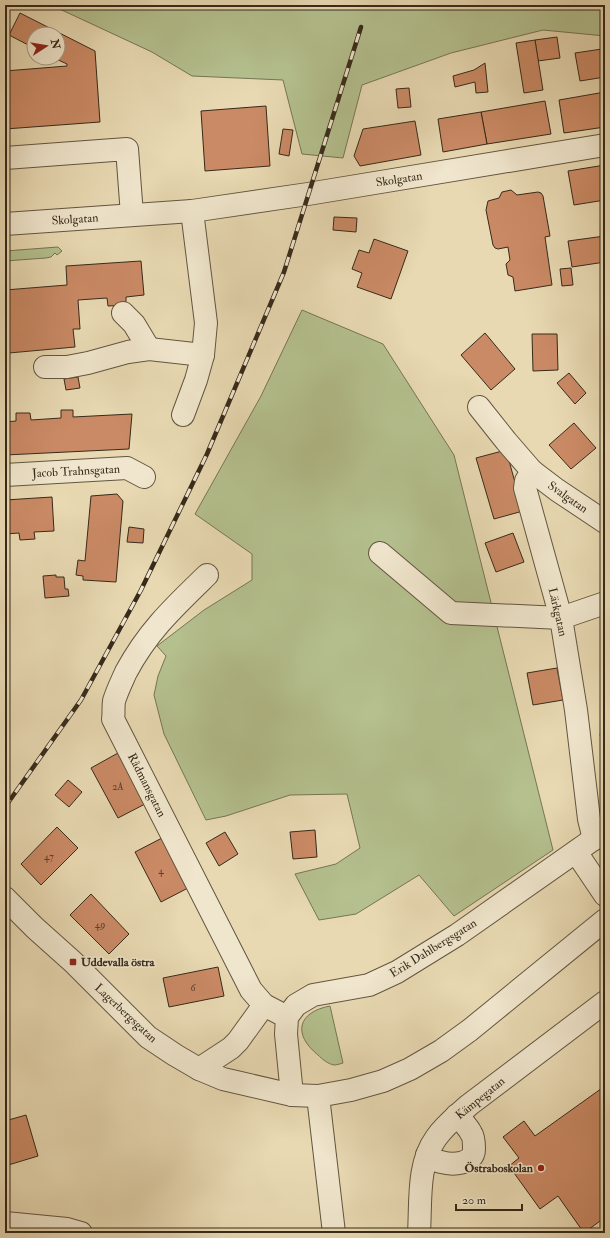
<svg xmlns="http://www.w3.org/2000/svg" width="610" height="1238" font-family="'IM FELL Double Pica',serif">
  <rect width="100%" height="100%" fill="#e8d9b2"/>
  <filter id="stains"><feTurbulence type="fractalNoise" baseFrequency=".005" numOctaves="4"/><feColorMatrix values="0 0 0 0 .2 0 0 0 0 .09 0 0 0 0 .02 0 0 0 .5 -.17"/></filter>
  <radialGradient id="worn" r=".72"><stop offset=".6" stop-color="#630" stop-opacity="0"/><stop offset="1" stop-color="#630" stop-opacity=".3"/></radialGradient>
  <g fill="#b4c08e" stroke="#767554">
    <path d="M51,5h554v31l-62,-6 -92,23 -89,32 -19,73 -41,-4 -19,-74 -91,-4 -40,-24z"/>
    <path d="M58,247l4,4 -5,4 -2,-2 -4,4 -5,1 -41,3v-10z"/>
    <path d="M302,310l81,34 71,111 99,395 -99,66 -35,-41 -63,39 -37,6 -24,-46 41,-10 24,-16 -13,-54 -57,1 -64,21 -20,4 -42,-86 -10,-39 4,-19 8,-20 -9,-10 47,-36 48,-30v-26l-57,-40 66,-118z"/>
    <path d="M330,1006l13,57c-3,1 -7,2 -9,2 -6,-1 -12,-6 -16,-10 -26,-21 -20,-43 12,-49z"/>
  </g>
  <g fill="#ca8a65" stroke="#372a1a">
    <path d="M20,13l75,38 5,71 -95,7v-58l62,-5v-2l-13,-6h4v-24h-24v14l-25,-13z"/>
    <path d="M557,37l3,21 -22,3 -3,-21z"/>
    <path d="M535,40l8,50 -19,3 -8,-50z"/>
    <path d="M602,49l3,15v13l-25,4 -5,-28z"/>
    <path d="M485,63l3,29 -12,1 -1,-11 -20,5 -2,-11 21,-6z"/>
    <path d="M409,88l2,19 -13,1 -2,-19z"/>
    <path d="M605,92v35l-41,6 -5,-33z"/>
    <path d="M545,101l6,33 -64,10 -6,-32z"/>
    <path d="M266,106l4,60 -65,5 -4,-60z"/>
    <path d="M481,112l6,32 -44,8 -5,-33z"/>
    <path d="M415,121l6,34 -61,11 -6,-10 9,-27z"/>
    <path d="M283,129l10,1 -4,26 -10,-2z"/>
    <path d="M605,165v35l-31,5 -6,-34z"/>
    <path d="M511,190l6,5 21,-3 3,1 2,3 7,40 -5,1 7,48 -37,6 -2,-14 -5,-2 -2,-11 4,-4 -2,-13 -10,2 -3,-1 -2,-3 -7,-35 2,-9 11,-3 3,-6z"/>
    <path d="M334,217l23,1 -1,14 -23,-2z"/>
    <path d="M605,236v26l-33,5 -4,-26z"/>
    <path d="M374,239l34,12 -17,48 -34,-12 5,-14 -10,-4 7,-19 10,3z"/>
    <path d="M141,261l3,34 -18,2v8l-18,1 -1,-8 -29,2 2,29h-7l2,18 -66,6v-6l-4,3v-60l62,-5 -1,-19z"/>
    <path d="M571,268l2,17 -11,1 -2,-17z"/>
    <path d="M485,333l30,36 -24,21 -30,-35z"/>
    <path d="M532,334h25l1,36 -25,1z"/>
    <path d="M569,373l17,20 -11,11 -18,-21z"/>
    <path d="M78,377l2,11 -14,2 -2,-11z"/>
    <path d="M61,410h12v7l59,-3 -3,35 -124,6v-33l11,-1v-8h14l1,7 30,-2z"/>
    <path d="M574,423l22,25 -25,21 -22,-24z"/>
    <path d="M506,450l17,61 -29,8 -18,-61z"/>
    <path d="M117,494l6,7 -7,81 -33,-2v-4l-7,-1 2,-15 7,1 6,-65z"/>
    <path d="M52,497l2,34 -20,1 1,7 -15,1 -1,-7 -14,1v-34z"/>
    <path d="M129,527l15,2 -1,14 -16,-1z"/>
    <path d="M513,533l11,29 -28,10 -11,-29z"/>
    <path d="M56,575v2h8l1,12h3l1,7 -24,2 -2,-22z"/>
    <path d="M557,668l6,32 -30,5 -6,-32z"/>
    <path d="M605,733v18h-1l-4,-17z"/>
    <path d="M118,753l27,51 -27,14 -27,-50z"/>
    <path d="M68,780l14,12 -13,15 -14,-12z"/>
    <path d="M57,827l21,21 -37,37 -20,-21z"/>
    <path d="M315,830l2,27 -24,2 -3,-27z"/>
    <path d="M225,832l13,22 -19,12 -13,-23z"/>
    <path d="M162,838l26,50 -27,14 -26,-50z"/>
    <path d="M91,894l38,40 -20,20 -39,-39z"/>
    <path d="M218,967l6,29 -55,11 -6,-29z"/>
    <path d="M605,1086v130l-2,1 1,1 -20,15 -26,-37 -18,13 -31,-43 10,-8 -16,-21 21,-16 11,15z"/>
    <path d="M26,1115l12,41 -33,10v-45z"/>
  </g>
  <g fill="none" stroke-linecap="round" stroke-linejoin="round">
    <g stroke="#635640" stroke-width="24">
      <g id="minor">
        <path d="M5,158l122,-9 5,66"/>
        <path d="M5,224l187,-13 116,-17 297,-49"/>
        <path d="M123,313l11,11 15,25"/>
        <path d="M45,367h22l21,-4 40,-11 21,-3 54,6"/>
        <path d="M479,407l27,34 26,30 -6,10 -1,7 36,130 15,92 13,109 5,20"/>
        <path d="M183,415l13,-35 7,-25 3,-32 -14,-112"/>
        <path d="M532,471l25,19 48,32"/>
        <path d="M5,475l122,-7 17,9"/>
        <path d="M380,553l71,60 110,5 44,-15"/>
        <path d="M207,575c-33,32 -59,56 -81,97 -4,9 -9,19 -12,29 -1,6 0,13 -1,18l138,271 13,15 23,12"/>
        <path d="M576,852l29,43"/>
        <path d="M5,898l30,30 38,34 75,75 27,18 24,14 24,10 69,16 26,1 33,-6 32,-9 27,-12 31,-18 29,-21 135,-110"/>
        <path d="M199,1069l32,-21 7,-7 26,-36"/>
        <path d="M292,1095l-6,-61 1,-17 9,-12 17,-10 56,-10 28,-13 60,-37 148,-104"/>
        <path d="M318,1096l16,137"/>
        <path d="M427,1155c4,3 9,6 14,7 11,3 33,3 33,-13 0,-5 0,-12 -3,-16 -3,-6 -9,-12 -14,-18"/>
        <path d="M5,1223l62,6 14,4"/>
        <path d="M419,1233c2,-31 -2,-69 17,-95 9,-13 22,-23 33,-33l136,-103"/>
      </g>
    </g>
    <use href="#minor" stroke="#f0e6cd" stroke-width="22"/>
    <g stroke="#372a1a" stroke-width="4.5">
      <path id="rail" d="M5,807l76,-107 60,-110 66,-136 77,-182 77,-245"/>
    </g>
    <use href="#rail" stroke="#f0e6cd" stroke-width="3" stroke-dasharray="9" stroke-linecap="butt"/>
  </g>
  <g fill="#8f2418" stroke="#f0e6cd" stroke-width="1.5">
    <rect x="69" y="958" width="8" height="8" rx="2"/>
    <circle cx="541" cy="1168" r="4"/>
  </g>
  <g text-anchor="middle" stroke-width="3" stroke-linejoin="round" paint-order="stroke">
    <g font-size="10" fill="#5c422d">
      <text x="118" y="790">2A</text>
      <text x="49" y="860">47</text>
      <text x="161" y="874">4</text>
      <text x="100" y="928">49</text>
      <text x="193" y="991">6</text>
    </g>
    <g font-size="12" fill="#372a1a" stroke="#f0e6cd">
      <text transform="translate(399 179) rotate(-9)" y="4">Skolgatan</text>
      <text transform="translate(75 219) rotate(-4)" y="4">Skolgatan</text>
      <text transform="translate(76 471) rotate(-3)" y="4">Jacob Trahnsgatan</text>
      <text transform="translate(568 497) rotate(35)" y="4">Svalgatan</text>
      <text transform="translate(558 612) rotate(77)" y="4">Lärkgatan</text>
      <text transform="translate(147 785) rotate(63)" y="4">Rådmansgatan</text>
      <text transform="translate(433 948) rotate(-32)" y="4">Erik Dahlbergsgatan</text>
      <text transform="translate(126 1013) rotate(43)" y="4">Lagerbergsgatan</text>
      <text transform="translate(480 1098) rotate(-39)" y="4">Kämpegatan</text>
    </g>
    <g font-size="12" font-weight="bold" fill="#372a1a" stroke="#f0e6cd" text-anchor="start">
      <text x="81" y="966">Uddevalla östra</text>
      <text x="533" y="1172" text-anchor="end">Östraboskolan</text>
    </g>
  </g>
  <rect width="610" height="1238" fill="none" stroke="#e8d9b2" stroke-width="20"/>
  <rect x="6" y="6" width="598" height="1226" fill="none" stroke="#372a1a" stroke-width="2"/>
  <rect x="10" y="10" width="590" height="1218" fill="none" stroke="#372a1a"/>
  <g transform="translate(46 46) rotate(78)"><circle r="19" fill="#f0e6cd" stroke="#a69b85"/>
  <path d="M0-3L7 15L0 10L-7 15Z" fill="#8f2418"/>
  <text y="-6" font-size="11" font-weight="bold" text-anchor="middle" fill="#372a1a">N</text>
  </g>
  <path d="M456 1204v6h66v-6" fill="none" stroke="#372a1a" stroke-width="2"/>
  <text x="462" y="1204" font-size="12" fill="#372a1a" stroke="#f0e6cd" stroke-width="3" paint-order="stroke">20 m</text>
  <rect width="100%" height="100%" filter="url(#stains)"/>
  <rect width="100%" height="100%" fill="url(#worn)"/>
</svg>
